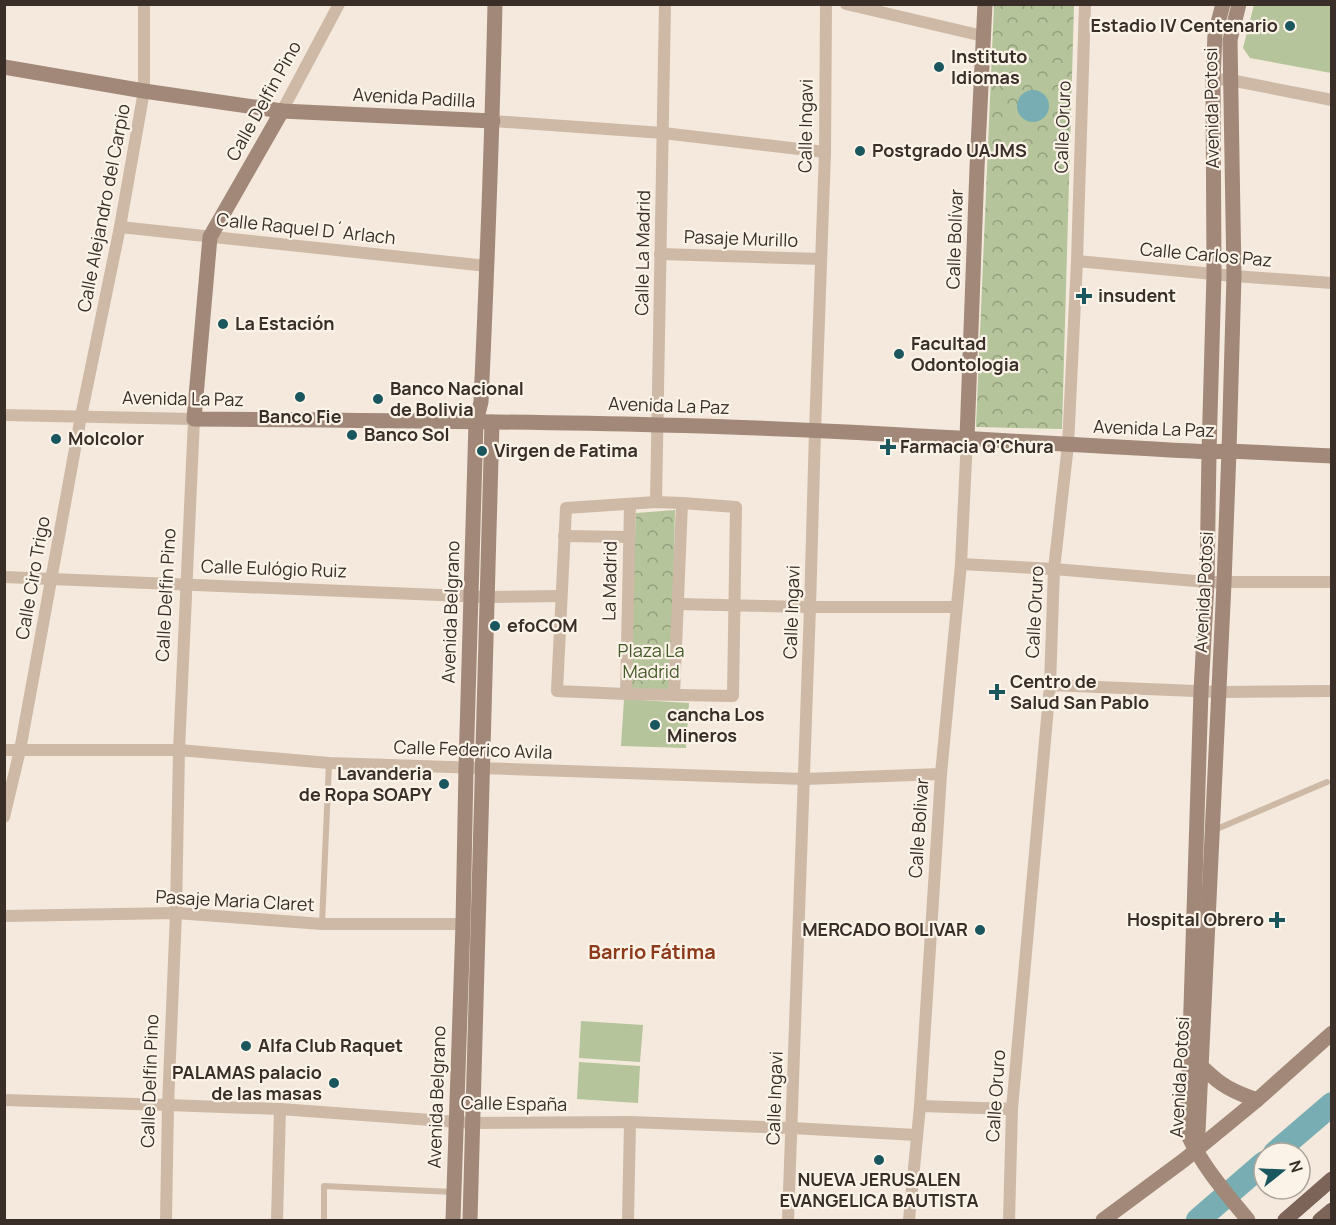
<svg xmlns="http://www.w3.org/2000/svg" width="1336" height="1225" font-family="Manrope,sans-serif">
  <defs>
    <pattern id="park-crowns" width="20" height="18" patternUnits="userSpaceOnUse" patternTransform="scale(1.5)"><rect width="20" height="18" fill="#b5c49a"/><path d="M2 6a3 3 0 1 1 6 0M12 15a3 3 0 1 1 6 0" fill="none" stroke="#94a07e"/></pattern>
  </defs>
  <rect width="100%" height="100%" fill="#f4e9dc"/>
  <g fill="url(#park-crowns)">
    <path d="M994,5h80l-12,424 -86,-2z"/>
    <path d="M675,510l-4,182 -43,-1 8,-178z"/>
  </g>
  <g fill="#b5c49a">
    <path d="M1254,5h77v68l-81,-15 -7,-10z"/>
    <path d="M624,699l65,4 -3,45 -65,-2z"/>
    <path d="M581,1021l62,4 -3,37 -61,-4z"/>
    <path d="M579,1062l61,4 -2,37 -61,-4z"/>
  </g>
  <circle fill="#78aeb3" cx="1033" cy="106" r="16"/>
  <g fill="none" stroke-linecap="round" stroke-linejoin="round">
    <g stroke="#78aeb3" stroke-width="24">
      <path d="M1275,1153l57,-49"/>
      <path d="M1198,1220l66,-57"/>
    </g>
    <g stroke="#cdb9a6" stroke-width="6">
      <path d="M1212,831l115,-49"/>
      <path d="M322,924l7,-161"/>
      <path d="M324,1220v-34l129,6"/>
    </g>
    <g stroke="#cdb9a6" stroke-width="12">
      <path d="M846,4l137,32"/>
      <path d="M1213,79l17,1 102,20"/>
      <path d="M282,111l57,-107"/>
      <path d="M493,121l170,12 162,19"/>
      <path d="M120,227l367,39"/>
      <path d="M660,254l161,5"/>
      <path d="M1077,261l157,15 98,7"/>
      <path d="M4,415l190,4 -15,331 -3,163 -8,192 -2,115"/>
      <path d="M656,502l26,1 54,4 -3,189 -107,-2 -69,-3 9,-183z"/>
      <path d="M656,502l9,-498"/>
      <path d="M564,536l65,1"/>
      <path d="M961,564l93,5 153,13h125"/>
      <path d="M4,577l483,20 74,-1"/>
      <path d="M678,604l132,3h146"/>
      <path d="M1050,685l169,7 113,-1"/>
      <path d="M626,694l4,-189"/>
      <path d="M674,695l8,-192"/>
      <path d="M4,750h175l150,13 475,16 137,-5"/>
      <path d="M4,817l16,-67 61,-334 39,-189 24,-136v-87"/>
      <path d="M4,916l172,-3 146,11h141"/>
      <path d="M4,1100l164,5 112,4 192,14 158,-1 162,6 124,7"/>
      <path d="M920,1106l92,3"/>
      <path d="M277,1220l3,-111"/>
      <path d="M628,1220l2,-98"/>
      <path d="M788,1220l22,-613 5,-176 10,-279 1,-148"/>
      <path d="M909,1220l11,-114 21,-332 20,-210 6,-126"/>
      <path d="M1009,1220l3,-111 38,-424 4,-116 14,-124 9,-184 8,-257"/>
    </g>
    <g stroke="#a18878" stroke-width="15">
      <path d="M1223,4l-8,30 -2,45 1,195 -5,178 -2,130 -6,109 -14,442c15,33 39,60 61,87"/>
      <path d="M4,67l140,24 138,20 211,10"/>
      <path d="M282,111l-72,126 -16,182c154,1 309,2 464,6 184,4 367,18 551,27l20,-1 103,5"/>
      <path d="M967,438l10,-270 8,-164"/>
      <path d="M1195,1066c8,0 11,5 17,10 13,12 28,18 45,24"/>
      <path d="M1195,1150l3,-18 26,-549 5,-132 5,-175 -4,-236 9,-36"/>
      <path d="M453,1220l10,-296 3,-156 10,-346 5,-20c6,-132 11,-265 14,-398"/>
      <path d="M470,1220l22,-798"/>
      <path d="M1103,1220l81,-60 73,-60 75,-67"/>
    </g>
    <g stroke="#7c6558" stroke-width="15">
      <path d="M1285,1220l47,-41"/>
      <path d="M1320,1220l12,-10"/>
    </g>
  </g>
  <g fill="#1a565d" stroke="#fbf3e8" stroke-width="2">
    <circle cx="1290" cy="26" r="6"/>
    <circle cx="939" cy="67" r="6"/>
    <circle cx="860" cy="151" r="6"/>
    <path d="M1081 287h6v6h6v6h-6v6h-6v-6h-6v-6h6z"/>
    <circle cx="223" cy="324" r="6"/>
    <circle cx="899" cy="354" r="6"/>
    <circle cx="300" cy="397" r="6"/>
    <circle cx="378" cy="399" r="6"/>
    <circle cx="352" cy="435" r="6"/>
    <circle cx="56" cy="439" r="6"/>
    <path d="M885 438h6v6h6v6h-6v6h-6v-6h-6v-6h6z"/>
    <circle cx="482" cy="451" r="6"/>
    <circle cx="495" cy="626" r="6"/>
    <path d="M994 683h6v6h6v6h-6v6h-6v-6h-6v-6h6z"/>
    <circle cx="655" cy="725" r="6"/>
    <circle cx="444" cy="784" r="6"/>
    <path d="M1274 911h6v6h6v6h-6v6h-6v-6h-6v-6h6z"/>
    <circle cx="980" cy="930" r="6"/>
    <circle cx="246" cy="1046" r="6"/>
    <circle cx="334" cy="1083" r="6"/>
    <circle cx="879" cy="1160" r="6"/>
  </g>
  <g text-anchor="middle" stroke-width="4.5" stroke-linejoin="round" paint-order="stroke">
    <g font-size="18" font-weight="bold" fill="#392e28" stroke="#fbf3e8" text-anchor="start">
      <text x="1278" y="32" text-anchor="end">Estadio IV Centenario</text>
      <text x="951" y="63">Instituto<tspan x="951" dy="21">Idiomas</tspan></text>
      <text x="872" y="157">Postgrado UAJMS</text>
      <text x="1098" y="302">insudent</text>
      <text x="235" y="330">La Estación</text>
      <text x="911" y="350">Facultad<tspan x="911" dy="21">Odontologia</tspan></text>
      <text x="390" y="395">Banco Nacional<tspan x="390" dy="21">de Bolivia</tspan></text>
      <text x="300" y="423" text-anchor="middle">Banco Fie</text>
      <text x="364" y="441">Banco Sol</text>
      <text x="68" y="445">Molcolor</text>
      <text x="900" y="453">Farmacia Q'Chura</text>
      <text x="494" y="457">Virgen de Fatima</text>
      <text x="507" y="632">efoCOM</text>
      <text x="1010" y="688">Centro de<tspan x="1010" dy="21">Salud San Pablo</tspan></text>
      <text x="667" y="721">cancha Los<tspan x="667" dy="21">Mineros</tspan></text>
      <text x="432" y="780" text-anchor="end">Lavanderia<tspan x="432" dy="21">de Ropa SOAPY</tspan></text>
      <text x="1264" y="926" text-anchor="end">Hospital Obrero</text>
      <text x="968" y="936" text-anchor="end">MERCADO BOLIVAR</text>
      <text x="258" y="1052">Alfa Club Raquet</text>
      <text x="322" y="1079" text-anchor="end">PALAMAS palacio<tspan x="322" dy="21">de las masas</tspan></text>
      <text x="879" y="1186" text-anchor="middle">NUEVA JERUSALEN<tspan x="879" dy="21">EVANGELICA BAUTISTA</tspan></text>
    </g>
    <g font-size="18" fill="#392e28" stroke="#fbf3e8">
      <text transform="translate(414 98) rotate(3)" y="6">Avenida Padilla</text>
      <text transform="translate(264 101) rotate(-61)" y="6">Calle Delfin Pino</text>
      <text transform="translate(1212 108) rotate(-91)" y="6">Avenida Potosi</text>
      <text transform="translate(806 126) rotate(-89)" y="6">Calle Ingavi</text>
      <text transform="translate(1063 127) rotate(-88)" y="6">Calle Oruro</text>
      <text transform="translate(104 208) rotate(-79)" y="6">Calle Alejandro del Carpio</text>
      <text transform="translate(306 229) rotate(6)" y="6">Calle Raquel D´Arlach</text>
      <text transform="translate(741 239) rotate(2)" y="6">Pasaje Murillo</text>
      <text transform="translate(955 239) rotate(-88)" y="6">Calle Bolívar</text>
      <text transform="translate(643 253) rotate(-89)" y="6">Calle La Madrid</text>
      <text transform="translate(1206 255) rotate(5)" y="6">Calle Carlos Paz</text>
      <text transform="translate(183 399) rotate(1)" y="6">Avenida La Paz</text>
      <text transform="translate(669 406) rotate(2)" y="6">Avenida La Paz</text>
      <text transform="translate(1154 429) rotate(2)" y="6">Avenida La Paz</text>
      <text transform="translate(274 569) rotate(2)" y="6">Calle Eulógio Ruiz</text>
      <text transform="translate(33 578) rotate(-80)" y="6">Calle Ciro Trigo</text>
      <text transform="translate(610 581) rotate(-89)" y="6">La Madrid</text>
      <text transform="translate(1204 592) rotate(-87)" y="6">Avenida Potosi</text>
      <text transform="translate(166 595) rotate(-87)" y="6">Calle Delfin Pino</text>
      <text transform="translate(451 612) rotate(-88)" y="6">Avenida Belgrano</text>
      <text transform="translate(792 612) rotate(-88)" y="6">Calle Ingavi</text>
      <text transform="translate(1035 612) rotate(-87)" y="6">Calle Oruro</text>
      <text transform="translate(473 750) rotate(2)" y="6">Calle Federico Avila</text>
      <text transform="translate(919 828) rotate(-86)" y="6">Calle Bolivar</text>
      <text transform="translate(235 901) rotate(3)" y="6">Pasaje Maria Claret</text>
      <text transform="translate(1180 1077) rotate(-87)" y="6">Avenida Potosi</text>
      <text transform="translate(150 1081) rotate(-88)" y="6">Calle Delfin Pino</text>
      <text transform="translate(996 1096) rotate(-86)" y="6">Calle Oruro</text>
      <text transform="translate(437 1097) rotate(-88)" y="6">Avenida Belgrano</text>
      <text transform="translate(775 1098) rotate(-88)" y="6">Calle Ingavi</text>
      <text transform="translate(514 1104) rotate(1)" y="6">Calle España</text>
    </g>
    <g font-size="18" fill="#46592a" stroke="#fbf3e8">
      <text x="651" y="657">Plaza La<tspan x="651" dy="21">Madrid</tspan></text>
    </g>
    <g font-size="20" font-weight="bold" fill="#8d3a1b" stroke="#fbf3e8">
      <text x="652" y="959">Barrio Fátima</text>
    </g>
  </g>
  <rect width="1336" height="1225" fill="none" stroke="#392e28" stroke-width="12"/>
  <g transform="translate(1282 1171) rotate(72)"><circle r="28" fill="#fbf3e8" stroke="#ada49b" stroke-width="1.5"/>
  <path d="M0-4.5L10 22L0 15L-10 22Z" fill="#1a565d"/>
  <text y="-9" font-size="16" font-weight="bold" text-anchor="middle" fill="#392e28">N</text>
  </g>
</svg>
